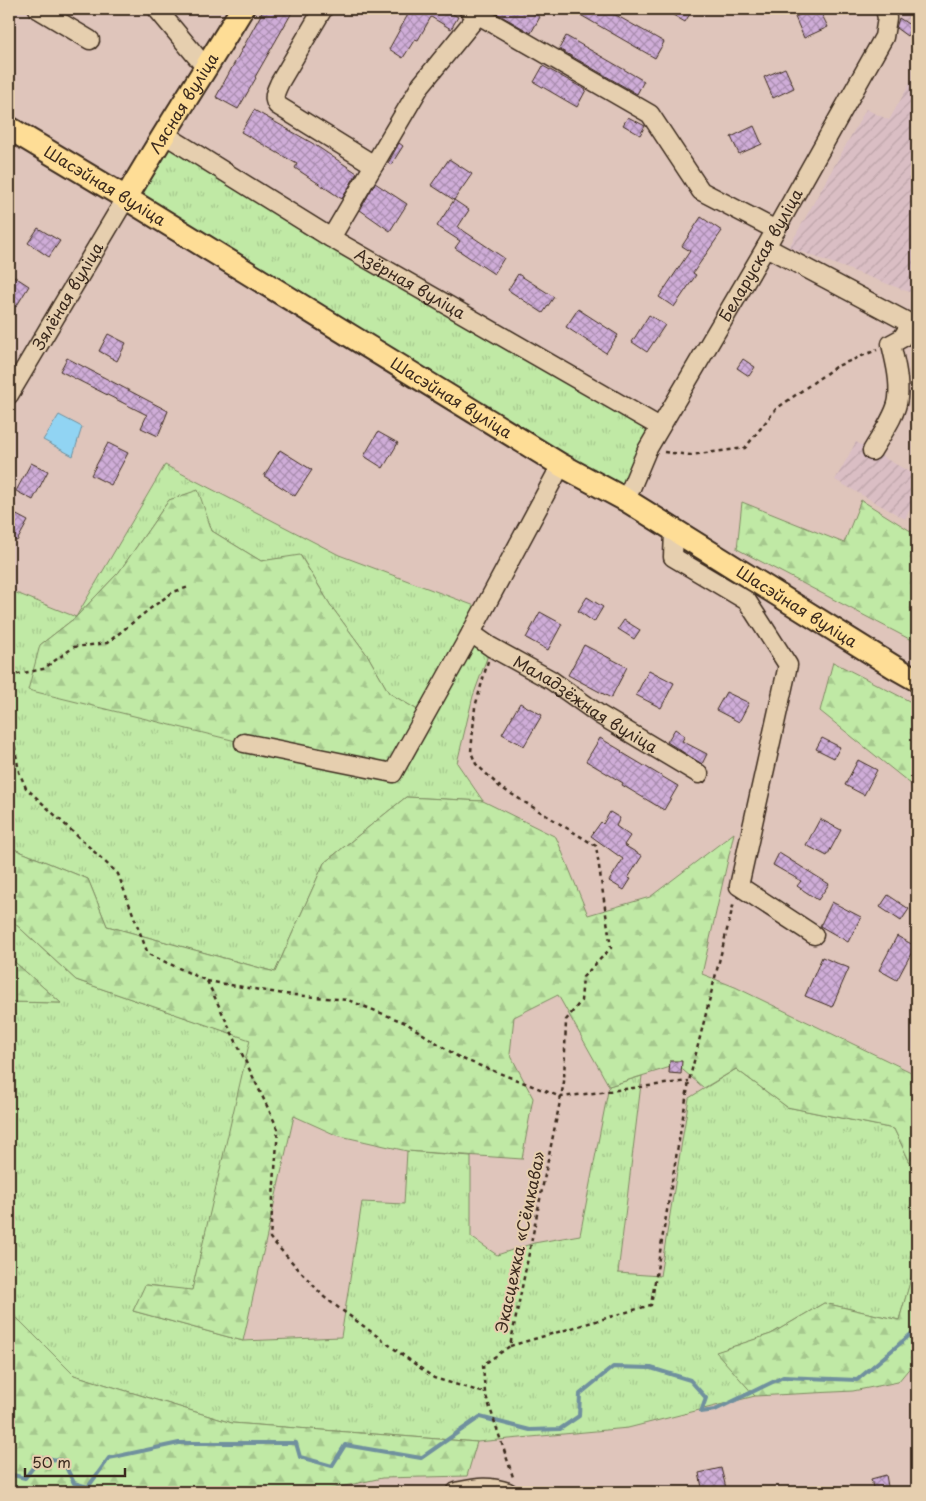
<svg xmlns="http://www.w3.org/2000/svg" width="926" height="1501" font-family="'Playpen Sans',sans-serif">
  <defs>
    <pattern id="industrial-furrows" width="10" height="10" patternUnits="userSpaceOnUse" patternTransform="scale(1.25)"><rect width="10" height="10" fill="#dabec4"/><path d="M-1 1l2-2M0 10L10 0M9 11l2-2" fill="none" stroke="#bca3a8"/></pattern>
    <pattern id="grass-tufts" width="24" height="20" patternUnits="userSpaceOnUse" patternTransform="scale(1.25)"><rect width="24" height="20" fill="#c0e9a5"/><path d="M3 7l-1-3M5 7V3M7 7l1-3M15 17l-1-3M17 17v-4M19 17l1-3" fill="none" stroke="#a6c88e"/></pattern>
    <pattern id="forest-firs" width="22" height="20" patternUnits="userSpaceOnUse" patternTransform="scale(1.25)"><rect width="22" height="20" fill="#c0e9a5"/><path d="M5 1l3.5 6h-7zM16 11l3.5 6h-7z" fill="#a6c88e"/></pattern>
    <pattern id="building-cross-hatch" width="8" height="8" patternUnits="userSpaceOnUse" patternTransform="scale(1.25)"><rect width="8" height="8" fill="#cfadd8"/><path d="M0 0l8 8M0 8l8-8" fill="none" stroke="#a98daf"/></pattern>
  </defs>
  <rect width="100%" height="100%" fill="#dfc5bb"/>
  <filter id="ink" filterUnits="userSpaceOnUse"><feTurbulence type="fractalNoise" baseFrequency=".02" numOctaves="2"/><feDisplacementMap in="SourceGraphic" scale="10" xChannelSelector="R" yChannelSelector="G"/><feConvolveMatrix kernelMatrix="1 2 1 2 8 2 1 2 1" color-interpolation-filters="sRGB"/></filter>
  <g filter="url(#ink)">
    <g fill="url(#industrial-furrows)">
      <path d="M905,9h12v27l-7,-4 -3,4 -14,-10z"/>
      <path d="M917,71v224l-128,-48 77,-138 23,11z"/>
      <path d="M856,442l61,34v20l-12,23 -70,-39z"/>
    </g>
    <g fill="url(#grass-tufts)" stroke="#7e8a62" fill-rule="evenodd">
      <path d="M164,134l496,293 -34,73 -500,-302z"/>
      <path d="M165,465l174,90 144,54 -11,24 19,14 -18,49 -16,67 26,38 -77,-4 -82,66 -49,109 -168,-46 -19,-47 -79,-32v-257l67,27zM197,491l15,40 49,30 40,-5 30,50 37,50 21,37 37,22 -386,-70 36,-28 43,-45 50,-72z"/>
      <path d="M9,918l67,62 175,60 -59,251 -46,-6 -13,26 110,30 98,-4 21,-135 42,2 3,-53 64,5v81l26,18 37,-12 46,-8 29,-149 33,-10 -24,197 42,3 29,-178 47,-29 51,38 107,22 23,48v95l-4,1 -14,47 -75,-17 -53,31 -54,18 38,44 -127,32 -151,14 -245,-19 -158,-48 -65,-65v-308l52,1 -52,-46z"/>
    </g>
    <g fill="url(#forest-firs)" stroke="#7e8a62">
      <path d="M198,490l14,41 49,30 39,-6 31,51 37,50 21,37 37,22 -33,58 -149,-30 -216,-53 12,-45 36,-28 43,-45 50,-72z"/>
      <path d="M861,500l56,35v108l-180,-94 5,-47 102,41z"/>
      <path d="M833,662l84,43v84l-97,-78z"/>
      <path d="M406,797l77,4 73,36 32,78 62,-18 84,-64 -32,141 33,13 176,85 6,-4v109l-23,-48 -107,-22 -51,-38 -32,19 -27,-23 -68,21 -51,-91 -44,22 -4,37 23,44 -11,61 -115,-8 -71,-16 -42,-19 -51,225 -110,-30 12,-26 47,5 58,-250 -174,-60 -67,-62v-71l79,32 19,47 168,46 49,-109z"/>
      <path d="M9,957l52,46 -52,-1z"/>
      <path d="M913,1272h4v87l-19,23 -45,9 -98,5 -39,-44 55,-18 53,-31 75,17z"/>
      <path d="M9,1310l65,65 158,48 245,19 -10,34 -85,2 -65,14h-308z"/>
    </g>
    <path fill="#91d4f3" stroke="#6f909e" d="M59,415l23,12 -9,29 -30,-16z"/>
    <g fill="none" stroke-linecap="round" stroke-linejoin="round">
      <path stroke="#6f909e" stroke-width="4" d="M9,1474l16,4 16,-21 22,4 11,22 14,4 21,-29 70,-15h117l4,14 32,9 13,-21 76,13 59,-41 50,13 30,-1 19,-13 1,-22 33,-27 38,1 39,12 16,18 -5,14 14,-2 68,-33 74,3 60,-51"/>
    </g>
    <g fill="url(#building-cross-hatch)" stroke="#3b2a1e">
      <path d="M264,9h30l-39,68 1,1 -18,31 -22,-12z"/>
      <path d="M411,9h33l14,8 -7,12 -20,-12 -13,23 -3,-1 -12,19 -14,-9z"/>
      <path d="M489,9h37l14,8 -9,16z"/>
      <path d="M570,9h35l59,33 -9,16z"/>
      <path d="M663,9h30l-8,13z"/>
      <path d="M812,9h7l9,18 -24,11 -9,-21z"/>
      <path d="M899,18l14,9 -6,9 -11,-8z"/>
      <path d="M566,36l78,45 -7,13 -78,-45z"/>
      <path d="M543,66l43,24 -9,17 -43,-25z"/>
      <path d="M785,68l9,20 -21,10 -9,-21z"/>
      <path d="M254,110l58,33 45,30 -15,26 -47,-31 2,-4 -56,-32z"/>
      <path d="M628,117l17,9 -5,9 -17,-10z"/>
      <path d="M754,126l8,18 -23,10 -8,-17z"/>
      <path d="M399,143l4,3 -12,19 -3,-2z"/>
      <path d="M449,159l23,15 -18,26 -23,-15z"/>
      <path d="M375,183l32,21 -17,27 -30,-21z"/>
      <path d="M454,200l15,10 -11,17 46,31 -10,16 -39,-26 5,-7 -23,-15z"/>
      <path d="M701,217l21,14 -29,42 3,2 -22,32 -15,-10 31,-46 -8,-5z"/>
      <path d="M38,228l22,13 -11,16 -21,-14z"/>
      <path d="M9,273l20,13 -13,21 -7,-5z"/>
      <path d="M518,274l36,23 -11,16 -35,-23z"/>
      <path d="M578,309l40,26 -12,18 -40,-26z"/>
      <path d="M649,315l16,10 -18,27 -15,-10z"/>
      <path d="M108,334l18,9 -9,18 -18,-10z"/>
      <path d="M67,358l101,53 -10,25 -17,-8 6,-13 -87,-44z"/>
      <path d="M743,359l12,8 -6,9 -12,-8z"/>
      <path d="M378,432l20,11 -15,25 -19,-12z"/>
      <path d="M108,443l20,10 -17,32 -20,-10z"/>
      <path d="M280,450l32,20 -17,26 -31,-20z"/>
      <path d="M31,463l17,8 -15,29 -17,-9z"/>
      <path d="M9,511l19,10 -11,20 -8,-4z"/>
      <path d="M587,597l16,10 -9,15 -16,-11z"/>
      <path d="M540,612l22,12 -14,26 -22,-12z"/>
      <path d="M624,620l16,10 -6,9 -16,-10z"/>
      <path d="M584,645l43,22 -16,31 -43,-23z"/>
      <path d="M649,670l25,13 -13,25 -25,-13z"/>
      <path d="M726,692l23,11 -10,19 -23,-12z"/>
      <path d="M520,703l22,12 -18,31 -22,-12z"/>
      <path d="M675,729l10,7 -3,5 25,13 -5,10 -35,-22z"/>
      <path d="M600,738l22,13 -1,1 57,34 -14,24 -42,-25 1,-2 -37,-22z"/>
      <path d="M822,738l18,9 -6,11 -18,-9z"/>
      <path d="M858,760l19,10 -13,25 -19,-10z"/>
      <path d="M610,812l10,6 -4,8 14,10 -6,9 18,11 -14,22 3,1 -7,11 -15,-9 14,-22 -32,-23 10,-14 2,2z"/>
      <path d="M820,819l21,11 -14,26 -21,-11z"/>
      <path d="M779,853l50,31 -11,16 -21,-14 4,-5 -28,-16z"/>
      <path d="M888,895l21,14 -8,12 -21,-14z"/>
      <path d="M832,902l29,15 -13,25 -28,-16z"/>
      <path d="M897,936l18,10 -18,34 -18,-10z"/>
      <path d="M822,957l27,11 -17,39 -27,-11z"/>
      <path d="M670,1061h12l-1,13 -12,-1z"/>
      <path d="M721,1468l6,24h-24l-4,-19z"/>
      <path d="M886,1475l3,17h-15l-3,-13z"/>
    </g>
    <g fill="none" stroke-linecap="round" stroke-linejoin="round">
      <g stroke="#3b2a1e" stroke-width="21">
        <g id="minor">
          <path d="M38,9l52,31"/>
          <path d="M157,9l49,59"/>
          <path d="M323,9l-43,73c-4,9 -8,15 -3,23l97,60"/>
          <path d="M468,9l182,105 51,77 75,39"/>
          <path id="s1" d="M164,134l167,104 329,189"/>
          <path d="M331,238l90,-153 57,-70"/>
          <path d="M766,247l151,80"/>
          <path id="s2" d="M9,395l117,-197"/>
          <path d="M872,451c8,-14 25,-37 26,-53 2,-18 -3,-37 -7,-54l11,-6 9,-14"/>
          <path id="s3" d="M626,500l21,-50 119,-203 118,-210 3,-19 -2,-9"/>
          <path d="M674,530l-1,27 74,44 41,64 -49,221 75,49"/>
          <path id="s4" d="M471,633l20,14 60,33 49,35 99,59"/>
          <path d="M244,743l149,30 78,-140 90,-168"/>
          <path d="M456,1492c20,-4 32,-7 52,0"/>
        </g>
      </g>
      <g stroke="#3b2a1e" stroke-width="26">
        <g id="major">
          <path id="s5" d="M9,128l117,70 435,267 65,35 268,167 23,13"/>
          <path id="s6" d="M126,198c37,-64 78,-126 116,-189"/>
        </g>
      </g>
      <g stroke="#3b2a1e" stroke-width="2.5" stroke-dasharray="4 4" stroke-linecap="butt">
        <path d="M664,452l27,3 54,-7 31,-39 59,-42 42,-17"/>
        <path d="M488,661l-13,46 -4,45 5,12 24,23 96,59 15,102 -28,29 -2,24 -15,19 -2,62 -54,264 -27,19 2,28 28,84"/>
        <path d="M9,676l34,-7 31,-22 33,-4 44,-35 22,-16 16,-5"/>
        <path d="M9,723l4,14 6,35 7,16 92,86 30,80 59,27 71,148 -8,109 54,59 110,81 51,15"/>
        <path d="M207,981l77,13 64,6 58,23 54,35 101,39 128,-16"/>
        <path d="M510,1346l141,-41 38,-224 45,-179"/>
      </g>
      <use href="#minor" stroke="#e6cfaf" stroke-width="18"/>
      <use href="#major" stroke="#fedd96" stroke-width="22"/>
    </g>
  </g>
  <g text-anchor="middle" stroke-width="4" stroke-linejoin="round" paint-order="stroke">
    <g font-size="16" fill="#3b2a1e" stroke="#e6cfaf">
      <text dy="6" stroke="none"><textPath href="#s6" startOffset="111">Лясная вуліца</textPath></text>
      <text dy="6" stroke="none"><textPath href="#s5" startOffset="112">Шасэйная вуліца</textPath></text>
      <text dy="6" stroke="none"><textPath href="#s3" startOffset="280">Беларуская вуліца</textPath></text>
      <text dy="6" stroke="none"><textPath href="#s1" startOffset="288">Азёрная вуліца</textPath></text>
      <text dy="6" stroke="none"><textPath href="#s2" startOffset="115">Зялёная вуліца</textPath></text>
      <text dy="6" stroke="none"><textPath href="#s5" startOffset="518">Шасэйная вуліца</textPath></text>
      <text dy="6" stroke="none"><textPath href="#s5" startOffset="922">Шасэйная вуліца</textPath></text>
      <text dy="6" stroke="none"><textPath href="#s4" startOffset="135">Маладзёжная вуліца</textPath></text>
      <text transform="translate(520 1242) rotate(-78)" y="6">Экасцежка «Сёмкава»</text>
    </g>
  </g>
  <rect width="926" height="1501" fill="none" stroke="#e6cfaf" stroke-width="30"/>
  <rect x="15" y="15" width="896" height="1471" fill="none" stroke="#3b2a1e" stroke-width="2" filter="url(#ink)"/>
  <path d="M25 1468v8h100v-8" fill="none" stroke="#3b2a1e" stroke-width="2.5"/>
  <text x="32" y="1468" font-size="15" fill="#3b2a1e" stroke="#e6cfaf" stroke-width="4" paint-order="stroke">50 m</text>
</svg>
